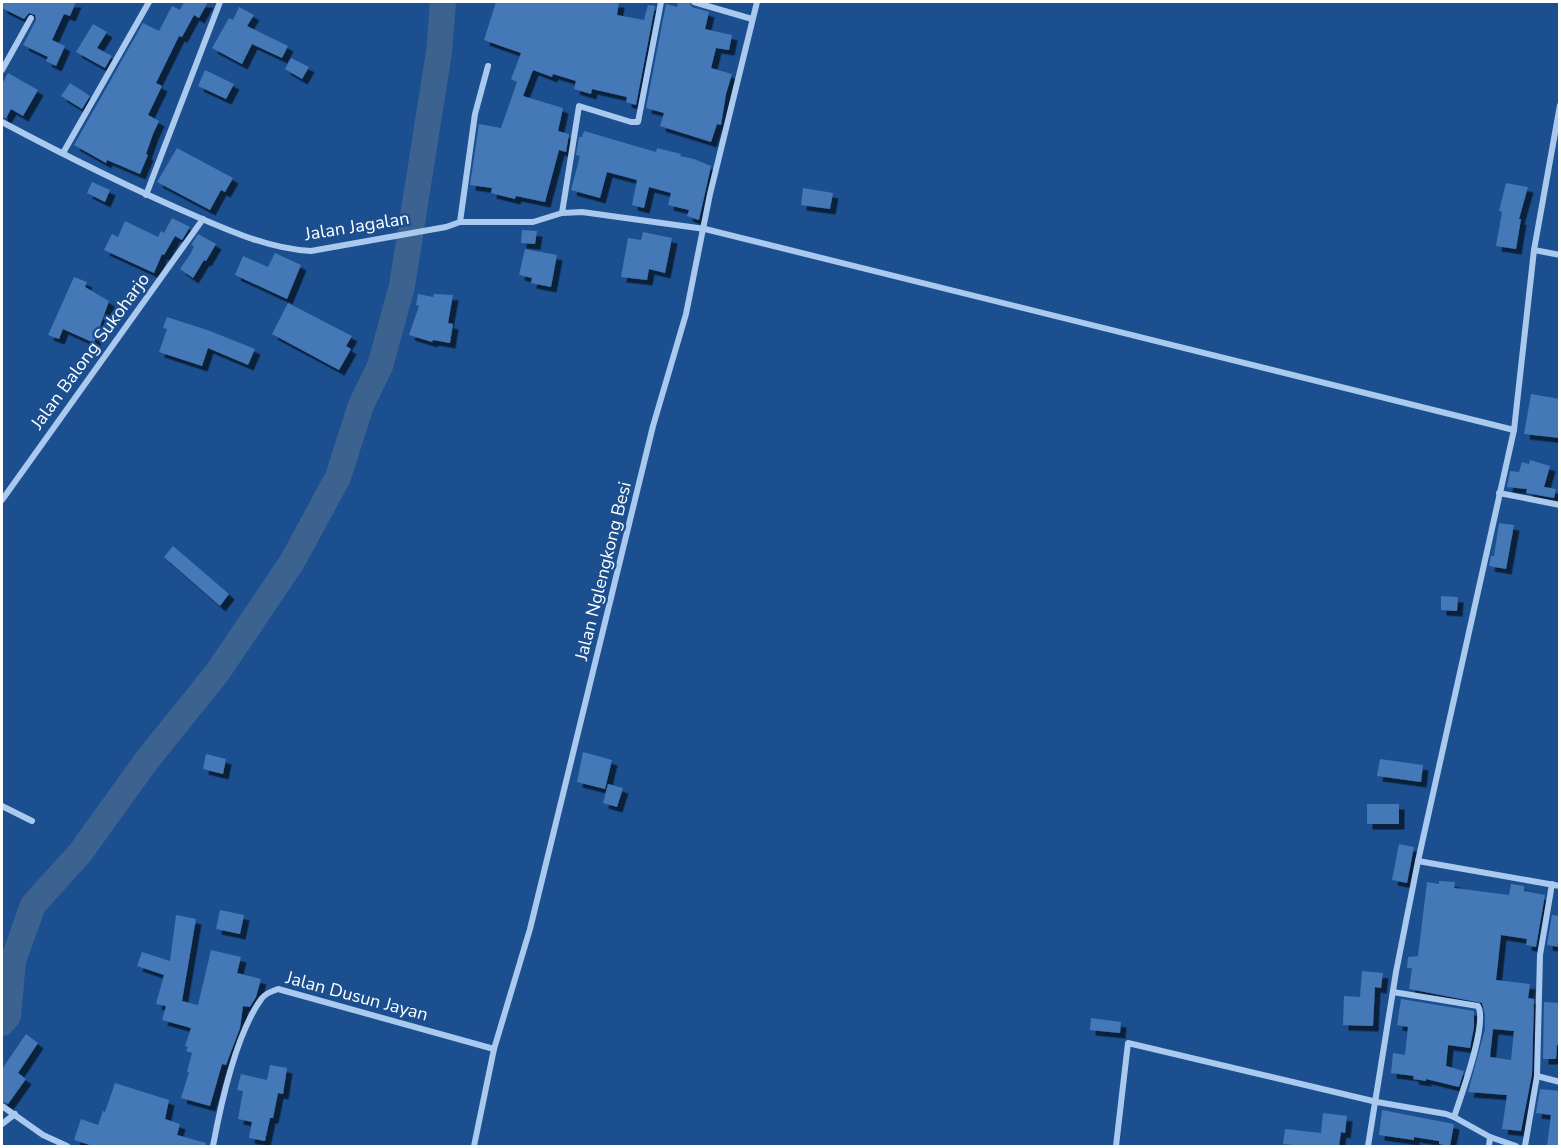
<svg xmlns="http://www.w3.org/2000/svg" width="1561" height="1148" font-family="'Nunito Sans',sans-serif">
  <defs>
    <filter id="shadow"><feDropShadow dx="5.5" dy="5.5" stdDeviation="0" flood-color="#0009"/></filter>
  </defs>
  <rect width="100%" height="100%" fill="#1b4f8f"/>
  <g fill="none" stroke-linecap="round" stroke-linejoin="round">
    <path stroke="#3c6290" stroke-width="26" d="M2,1023l6,-7 5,-55 20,-56 47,-52 67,-93 70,-87 75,-111 46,-85 23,-72 19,-39 22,-80 37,-234 4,-50"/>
  </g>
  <g fill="#4478b7" fill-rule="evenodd" filter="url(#shadow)">
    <path d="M2,2h74l-6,14 -6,-2 -12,26 13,6 -9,20 -10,-5 2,-4 -25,-12 13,-25 -1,-5 -6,-2 -5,6 -22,-11z"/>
    <path d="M184,2h24l-9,16 -5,-3 -12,22 -3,-1 -23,47 6,3 -14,29 11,6 -6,13 -7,20 2,1 -8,19 -33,-14 -1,3 -32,-18 69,-122 16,8 13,-25 8,4z"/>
    <path d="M496,2h123l-2,13 27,5 4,-15 7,1 -19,99 -10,-3 1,-5 -35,-8 -1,5 -17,-5 2,-8 -23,-7 -1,3 -19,-7 -10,26 40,12 -5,23 11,3 -3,18 -7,-2 -14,52 -29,-6 -1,3 -24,-6 1,-5 -22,-3 9,-61 22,4 16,-46 -6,-3 10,-26 -37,-13z"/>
    <path d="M678,2h11l3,5 17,5 -4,17 27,6 -3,15 -13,-2 -5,20 21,6 -6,20 -5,31 -4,-1 -6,18 -51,-16 4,-13 -18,-5 20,-104 11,3z"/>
    <path d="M239,7l15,8 -7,11 41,20 -6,12 -30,-14 -10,20 -30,-16 17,-30 4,2z"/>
    <path d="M93,24l14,8 -10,16 15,8 -7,12 -29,-16z"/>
    <path d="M291,58l18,9 -7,12 -17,-10z"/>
    <path d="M205,70l29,14 -8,15 -28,-13z"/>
    <path d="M8,73l30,17 -15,26 -12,-7 -5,9 -4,-1v-33z"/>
    <path d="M70,83l20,13 -8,13 -21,-13z"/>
    <path d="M584,131l72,21 1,-4 24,6 -1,2 14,3 17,7 -12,54 -12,-4 2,-6 -21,-5 3,-12 -22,-6 -5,21 -12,-3 5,-25 -30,-8 -7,26 -29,-8 9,-34 -4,-1 3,-18h3z"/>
    <path d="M177,148l56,30 -8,14 -4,-2 -11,20 -53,-28z"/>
    <path d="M92,182l18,8 -5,12 -18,-9z"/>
    <path d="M1506,183l22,4 -9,32h2l-5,30 -20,-3 6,-34 -3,-1z"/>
    <path d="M803,188l30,5 -3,16 -29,-4z"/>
    <path d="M172,218l18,9 -8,13 -7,-4 -11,19 -2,-1 -8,19 -50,-23 8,-16 6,3 7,-16 33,16 3,-6 3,2z"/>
    <path d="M522,230l15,1 -2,13 -14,-1z"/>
    <path d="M643,232l29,6 -7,35 -16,-4 -2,11 -26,-3 7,-39 13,2z"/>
    <path d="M198,234l18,10 -10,17 -2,-1 -11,18 -13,-9 11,-16 3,-7 -3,-1z"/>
    <path d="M525,249l32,6 -6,32 -20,-4 1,-5 -13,-3z"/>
    <path d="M275,253l26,12 -14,34 -52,-24 8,-19 25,11z"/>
    <path d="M74,277l13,5 -2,5 24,14 -15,42 -31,-14 -4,10 -11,-4z"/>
    <path d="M418,294l15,3 1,-3 19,1 -5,28 5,1 -3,19 -17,-3 -1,2 -23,-7 10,-29 -3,-1z"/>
    <path d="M288,303l64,33 -6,10 5,3 -12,21 -67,-36z"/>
    <path d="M167,317l43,14 45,18 -7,16 -40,-17 -6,18 -43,-14 8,-23 -4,-1z"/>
    <path d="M1531,394l29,5v39l-36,-4z"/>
    <path d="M1530,460l20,6 -6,21 12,2 -2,9 -28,-5 1,-4 -20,-2 3,-16 9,1 3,-10 7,2z"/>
    <path d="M1499,523l15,2 -8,44 -17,-3 2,-10h3z"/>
    <path d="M173,546l56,48 -9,12 -56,-49z"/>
    <path d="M1441,596l17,1 -1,14 -16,-1z"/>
    <path d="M583,752l29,8 -7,29 -28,-7z"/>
    <path d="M206,754l20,5 -3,15 -20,-5z"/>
    <path d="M1380,759l43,6 -2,17 -44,-6z"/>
    <path d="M608,784l15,4 -6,19 -14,-4z"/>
    <rect x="1367" y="804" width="32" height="20"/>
    <path d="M1399,844l15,3 -7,36 -15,-3z"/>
    <path d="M1439,881l16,1 -1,6 55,7 2,-11 13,2v5l21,4 -9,52 -10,-2 1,-6 -26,-4 -5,45 34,4 -2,14 6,1 -2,75 -11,57 -19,-2 5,-34 -39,-3 17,-63v-15l-3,-11 -73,-14 3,-21h-5l1,-11 10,-1 9,-74 12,2zM1493,1029l21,2 -3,29 -21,-3z"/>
    <path d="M220,910l24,5 -4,19 -24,-5z"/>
    <path d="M176,915l20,4 -14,82 16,4 13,-55 30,7 -4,16 24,6 -5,18 -6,10 -7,-1 -3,22 -14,37 -4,-1 -12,42 -29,-8 8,-26h-2l5,-19 -6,-2 2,-4 -3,-1 6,-18 -29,-8 4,-14 -10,-2 8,-29 -27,-9 5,-14 28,9z"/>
    <path d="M1552,915l8,1v31l-13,-2z"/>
    <path d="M1362,971l21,2 -2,15 -6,-1 -2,39 -30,-1 1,-29 16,1z"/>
    <path d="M1401,999l73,12v16l-4,21 -22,-3 -2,21 18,5 -5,16 -33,-8v2l-13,-2 1,-3 -23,-3 2,-20 12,2 3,-28 -11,-2z"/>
    <path d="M1544,1002l16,1v42h-3l-1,14h-13z"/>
    <path d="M1091,1018l30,4 -1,11 -30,-3z"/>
    <path d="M26,1034l12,9 -20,30 8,6 -18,25 -6,-3v-32z"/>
    <path d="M270,1065l17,3 -4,26 -5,-1 -5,25h-3l-5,23 -16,-3 3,-16 -14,-3 5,-28 -6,-1 4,-16 26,6z"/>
    <path d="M115,1083l54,17 -4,19 15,5 -3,11 29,8 -1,3h-112l-19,-6 7,-21 17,6 5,-14 2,1z"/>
    <path d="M1540,1089l20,2v55h-13l4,-31 -15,-2z"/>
    <path d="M1382,1110l72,14 -4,22 -11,-2v-3l-25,-4v3l-35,-5z"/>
    <path d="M1323,1113l24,3 -2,17 -4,-1 -2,14h-36l-20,-2 2,-15 36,4z"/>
  </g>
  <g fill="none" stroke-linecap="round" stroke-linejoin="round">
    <g stroke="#a9c9ee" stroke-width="6">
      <path d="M694,2l58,17"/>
      <path d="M2,70l29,-52"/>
      <path d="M2,122c62,33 126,65 191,93 37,16 77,34 118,36l135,-24 14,-5h73l29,-9 20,-1 123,17 809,201"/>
      <path d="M63,153l86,-151"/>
      <path d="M146,195l74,-193"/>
      <path d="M562,213l17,-107 52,16h7l23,-120"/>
      <path d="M460,222l15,-108 13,-48"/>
      <path d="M1534,250l26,5"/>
      <path d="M1499,493l61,12"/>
      <path d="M2,500l201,-281"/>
      <path d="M2,806l30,15"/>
      <path d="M1418,861l142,25"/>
      <path d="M1393,992l85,14c10,17 -17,90 -24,111"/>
      <path d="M1537,1076l23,6"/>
      <path d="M2,1106l41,29 24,11"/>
      <path d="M2,1124l13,-10"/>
      <path d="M213,1146c8,-43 23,-113 49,-148 4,-5 10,-7 16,-9l216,60"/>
      <path d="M474,1146l20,-97 36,-120 123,-503 33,-112 24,-120 47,-192"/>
      <path d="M1116,1146l12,-103 249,59 69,12 8,3 36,20"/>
      <path d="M1368,1146l28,-174 22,-111 96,-431 20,-180 26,-145"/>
      <path d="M1489,1146l1,-9 26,9"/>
      <path d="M1525,1146l12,-70 3,-121 12,-71"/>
    </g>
  </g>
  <g text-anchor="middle" stroke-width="5" stroke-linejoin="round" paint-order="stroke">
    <g font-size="18" fill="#fff" stroke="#1b4f8f">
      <text transform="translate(357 226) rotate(-9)" y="6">Jalan Jagalan</text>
      <text transform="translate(90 351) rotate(-54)" y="6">Jalan Balong Sukoharjo</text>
      <text transform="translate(603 571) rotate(-76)" y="6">Jalan Nglengkong Besi</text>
      <text transform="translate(357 996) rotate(15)" y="6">Jalan Dusun Jayan</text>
    </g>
  </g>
  <rect width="1561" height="1148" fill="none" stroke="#ffffff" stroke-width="6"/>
</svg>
